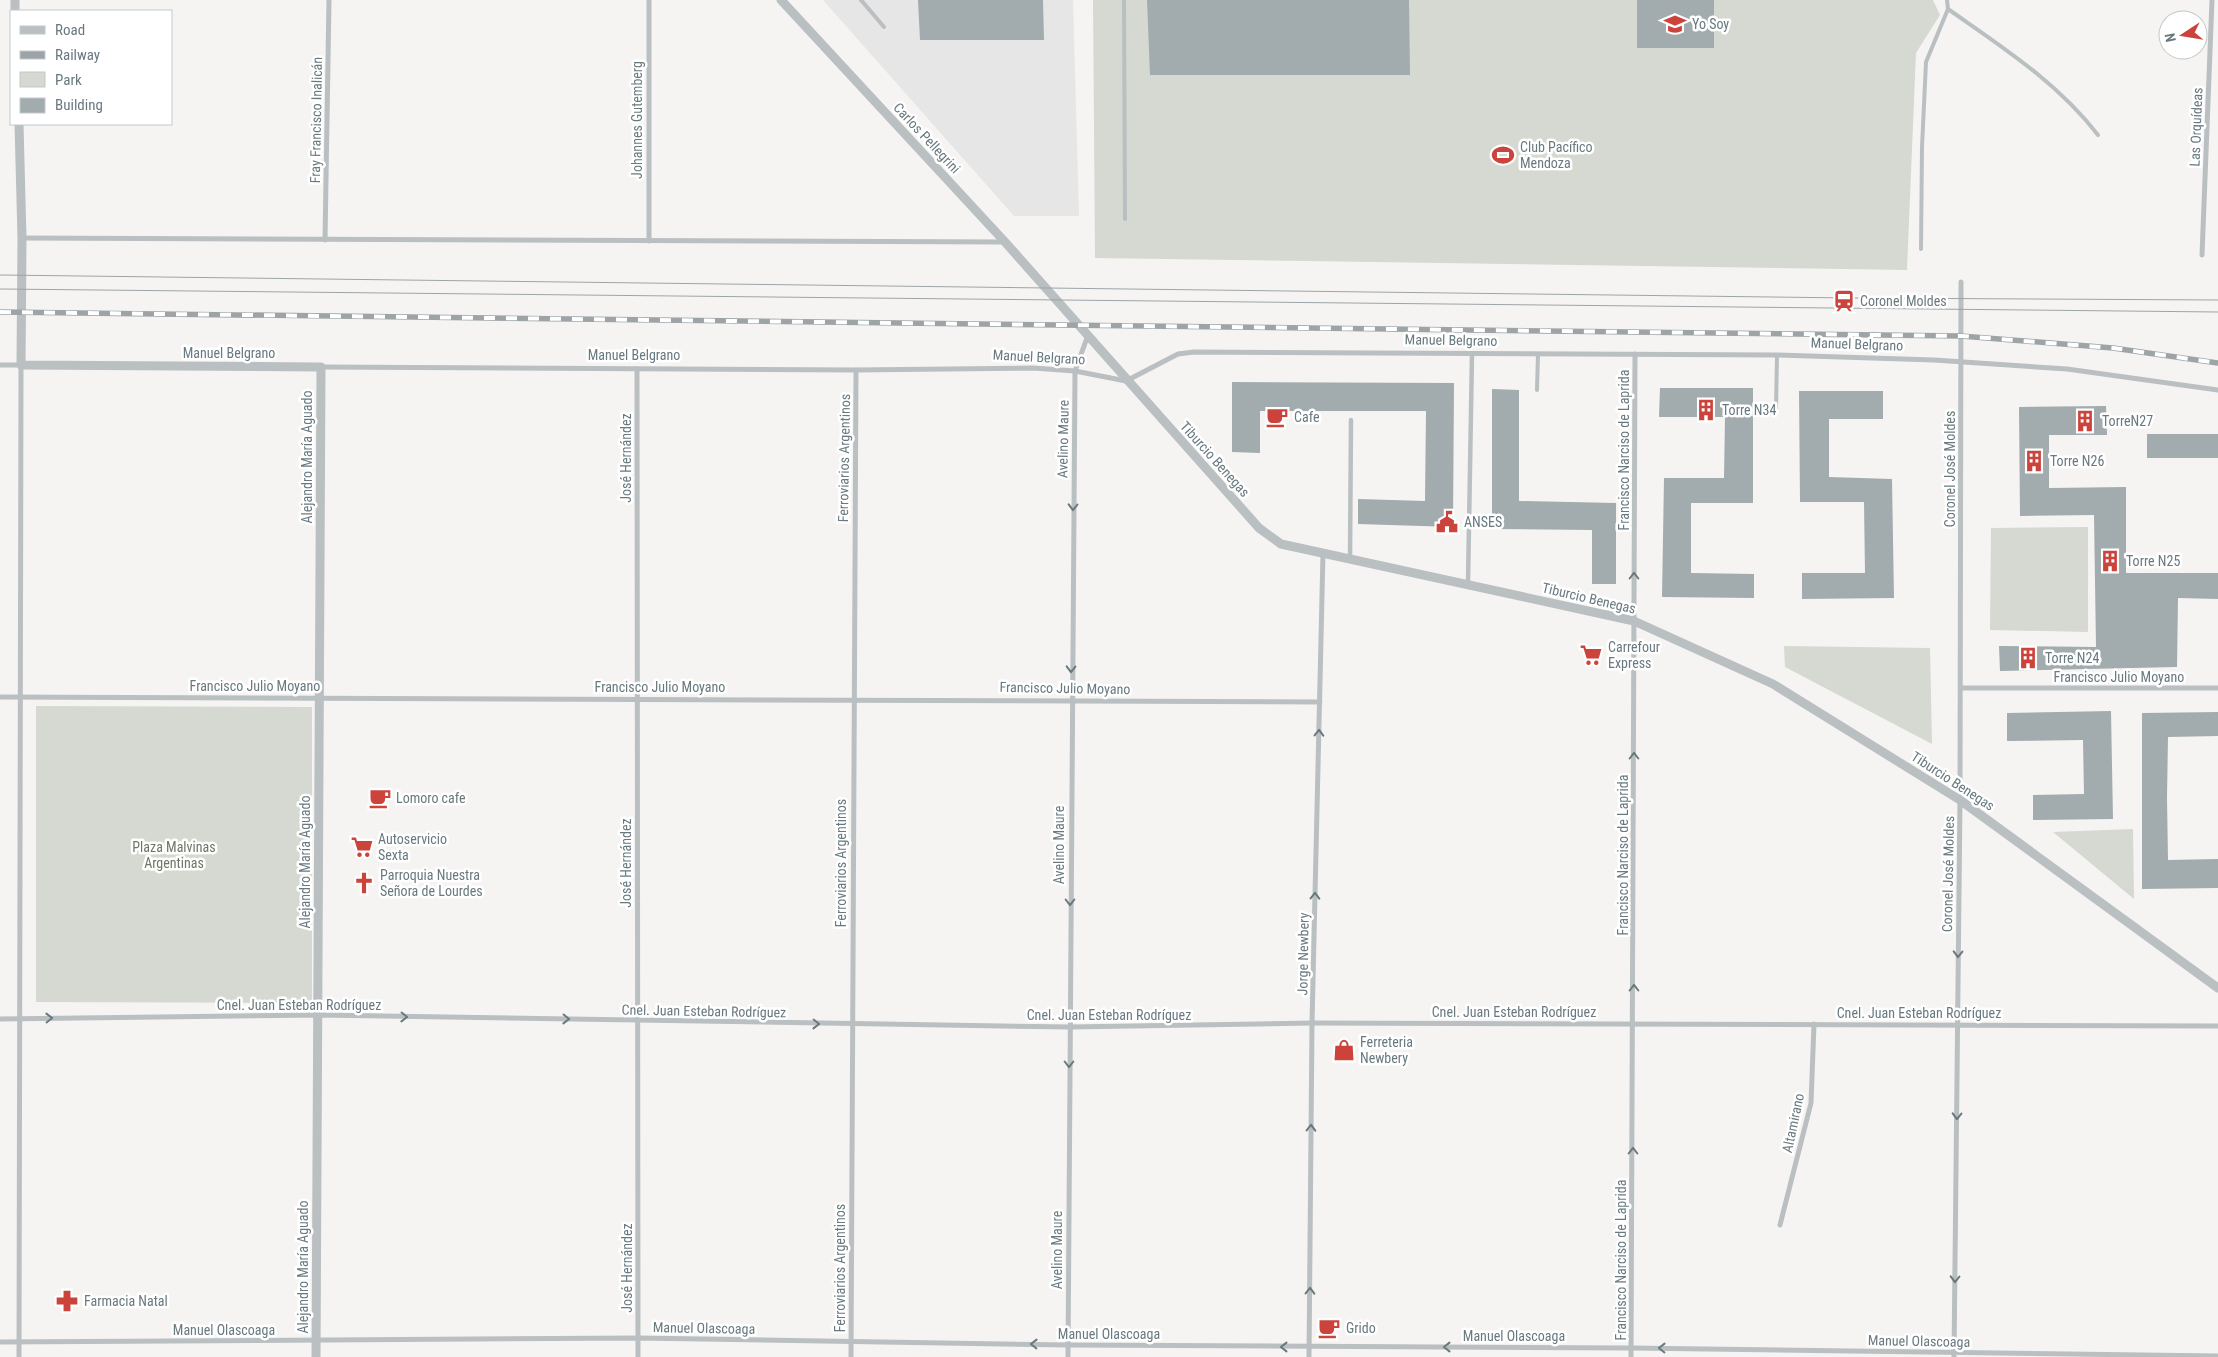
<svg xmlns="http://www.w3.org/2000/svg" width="2218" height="1357" font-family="'Roboto Condensed',sans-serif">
  <rect width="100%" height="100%" fill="#f5f4f2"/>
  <path fill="#e5e6e5" d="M823,0h250l6,216h-65z"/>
  <g fill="#d5d9d1">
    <path d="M1093,0h840l7,15 -24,38 -9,217 -812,-12z"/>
    <path d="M2088,527v105l-98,-2 1,-102z"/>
    <path d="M1784,646l146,2 2,96 -147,-77z"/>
    <path d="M36,706l276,1v296l-276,-1z"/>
    <path d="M2133,829l1,70 -81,-67z"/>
  </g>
  <g fill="#a2abae">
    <path d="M918,0h125l1,40h-124z"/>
    <path d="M1147,0h262l1,75h-260z"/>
    <rect x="1637" y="0" width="77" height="48"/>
    <path d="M1232,382l222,1 -1,144 -95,-3v-25l67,2 1,-90h-166v42l-28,-1z"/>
    <path d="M1660,388h93v115h-62v70l63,1v24l-92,-1 2,-119h60l1,-61h-66z"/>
    <path d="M1492,389l27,1v111l97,2v81h-24v-54l-100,-1z"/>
    <path d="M1799,391h84v28h-54v58l63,2 2,119 -92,1v-26h63l-1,-71h-64z"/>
    <path d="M2106,406l1,29h-58v53l77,-1v86h92v26l-40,-1 -1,69 -177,4 -1,-25 97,1 -2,-132 -74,1 -1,-109z"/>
    <rect x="2147" y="434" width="71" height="24"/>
    <path d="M2111,711l2,108 -80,1v-25l51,-1 -1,-54 -76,1v-28z"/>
    <path d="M2218,712v24l-50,1 -1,61 1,62 50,-1v29l-76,1v-176z"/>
  </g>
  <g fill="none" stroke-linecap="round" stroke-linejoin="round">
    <g stroke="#babfc1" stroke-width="4">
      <path d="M861,0l23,27"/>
      <path d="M1124,0l1,219"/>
      <path d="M1948,9c54,38 109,73 150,126"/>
      <path d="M1921,249l1,-102 4,-85 22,-53 -1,-9"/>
      <path d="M1537,390l1,-36"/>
      <path d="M1776,410l1,-55"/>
    </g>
    <g stroke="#babfc1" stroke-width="4.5">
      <path d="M1350,559l1,-139"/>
      <path d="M1468,584l4,-230"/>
    </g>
    <g stroke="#babfc1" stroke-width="5">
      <path d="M22,238l983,4"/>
      <path d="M325,240l4,-240"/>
      <path d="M649,241v-241"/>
      <path d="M2202,255l10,-255"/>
      <path d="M0,365h21l-2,992"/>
      <path d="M321,367l535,3 177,-2 42,3 51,10 52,-27 16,-2 583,3 157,5 133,9 151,21"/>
      <path d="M637,369l1,988"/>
      <path d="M1961,688h257"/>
      <path d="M0,697c440,0 880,1 1320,5"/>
      <path d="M0,1019l319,-4 751,12 242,-4 906,3"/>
      <path d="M1780,1225l31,-122 3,-79"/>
      <path d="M0,1342l638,-4 430,7 564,3 586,8"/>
      <path d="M851,1357l5,-987"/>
      <path d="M1068,1357l7,-986 13,-36"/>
      <path d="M1309,1357l3,-334 11,-470"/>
      <path d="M1631,1357l4,-1003"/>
      <path d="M1954,1357l6,-557 1,-518"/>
    </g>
    <g stroke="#babfc1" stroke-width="9">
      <path d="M15,0v11"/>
      <path d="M781,0l224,242 254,286 22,16 353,77 139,63 187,116 258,188"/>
      <path d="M19,124l3,114 -1,127 300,2 -5,990"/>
    </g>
    <g stroke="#9da4a7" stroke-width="1">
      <path d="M0,275l1852,23 366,2"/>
      <path d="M0,289l2218,23"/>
    </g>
    <g stroke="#9da4a7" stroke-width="5.5">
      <path id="rail" d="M0,312l1961,24 152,12 105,15"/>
    </g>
    <use href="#rail" stroke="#fff" stroke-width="4" stroke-dasharray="11" stroke-linecap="butt"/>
  </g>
  <defs><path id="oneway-chevron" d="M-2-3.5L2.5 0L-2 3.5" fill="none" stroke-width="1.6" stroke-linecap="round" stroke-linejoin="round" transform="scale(1.25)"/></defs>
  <g stroke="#68797f">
    <use href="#oneway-chevron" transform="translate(1073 507) rotate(91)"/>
    <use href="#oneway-chevron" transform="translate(1634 576) rotate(-90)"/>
    <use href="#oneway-chevron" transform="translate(1071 669) rotate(91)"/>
    <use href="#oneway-chevron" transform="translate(1319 733) rotate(-89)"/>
    <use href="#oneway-chevron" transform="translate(1634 756) rotate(-90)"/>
    <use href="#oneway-chevron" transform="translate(1315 896) rotate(-89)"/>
    <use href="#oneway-chevron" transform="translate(1070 902) rotate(90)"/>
    <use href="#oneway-chevron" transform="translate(1958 954) rotate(91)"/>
    <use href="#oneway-chevron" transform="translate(1634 988) rotate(-90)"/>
    <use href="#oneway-chevron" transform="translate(404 1017) rotate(1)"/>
    <use href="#oneway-chevron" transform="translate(49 1018) rotate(-1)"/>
    <use href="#oneway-chevron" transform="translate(566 1019) rotate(1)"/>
    <use href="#oneway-chevron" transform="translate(816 1024) rotate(1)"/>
    <use href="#oneway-chevron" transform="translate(1069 1064) rotate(90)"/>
    <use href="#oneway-chevron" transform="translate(1957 1116) rotate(91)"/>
    <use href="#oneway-chevron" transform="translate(1311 1128) rotate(-89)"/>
    <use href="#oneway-chevron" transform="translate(1633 1151) rotate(-90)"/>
    <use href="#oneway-chevron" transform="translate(1955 1279) rotate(91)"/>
    <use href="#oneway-chevron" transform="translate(1310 1291) rotate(-89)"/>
    <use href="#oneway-chevron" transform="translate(1034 1344) rotate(-179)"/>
    <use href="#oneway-chevron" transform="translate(1284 1347) rotate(-180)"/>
    <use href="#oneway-chevron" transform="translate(1447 1347) rotate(-180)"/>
    <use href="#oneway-chevron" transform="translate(1662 1348) rotate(-179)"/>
  </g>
  <defs>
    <g id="school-bare" transform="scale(1.725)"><path d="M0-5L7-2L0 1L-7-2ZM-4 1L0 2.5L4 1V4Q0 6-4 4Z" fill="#cc433b" stroke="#fff" stroke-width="2.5" paint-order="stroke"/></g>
    <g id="stadium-bare" transform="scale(1.725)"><path d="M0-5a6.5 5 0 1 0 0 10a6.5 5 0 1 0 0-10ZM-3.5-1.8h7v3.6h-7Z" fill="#cc433b" stroke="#fff" stroke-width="2.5" paint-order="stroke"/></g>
    <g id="station-bare" transform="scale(1.725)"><path d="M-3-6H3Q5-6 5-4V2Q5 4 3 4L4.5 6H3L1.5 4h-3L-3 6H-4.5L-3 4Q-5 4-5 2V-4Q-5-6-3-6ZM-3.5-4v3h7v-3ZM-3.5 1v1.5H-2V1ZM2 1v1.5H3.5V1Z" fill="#cc433b" stroke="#fff" stroke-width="2.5" paint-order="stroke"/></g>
    <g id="building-bare" transform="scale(1.725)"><path d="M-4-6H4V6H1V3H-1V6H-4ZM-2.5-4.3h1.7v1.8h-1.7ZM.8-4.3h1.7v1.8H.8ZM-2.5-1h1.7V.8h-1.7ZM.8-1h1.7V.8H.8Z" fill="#cc433b" stroke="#fff" stroke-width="2.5" paint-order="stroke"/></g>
    <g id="cafe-bare" transform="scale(1.725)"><path d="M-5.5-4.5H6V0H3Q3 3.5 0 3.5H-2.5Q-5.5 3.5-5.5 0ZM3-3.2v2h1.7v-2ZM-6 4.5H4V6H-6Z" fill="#cc433b" stroke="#fff" stroke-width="2.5" paint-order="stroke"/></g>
    <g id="civic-bare" transform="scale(1.725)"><path d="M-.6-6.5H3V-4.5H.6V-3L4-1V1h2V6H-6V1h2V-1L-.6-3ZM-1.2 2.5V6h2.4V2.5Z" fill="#cc433b" stroke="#fff" stroke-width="2.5" paint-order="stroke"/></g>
    <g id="supermarket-bare" transform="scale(1.725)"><path d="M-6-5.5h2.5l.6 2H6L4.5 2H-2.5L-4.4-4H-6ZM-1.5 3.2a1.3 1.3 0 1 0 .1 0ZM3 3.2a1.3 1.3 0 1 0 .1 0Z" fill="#cc433b" stroke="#fff" stroke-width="2.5" paint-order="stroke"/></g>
    <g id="church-bare" transform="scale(1.725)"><path d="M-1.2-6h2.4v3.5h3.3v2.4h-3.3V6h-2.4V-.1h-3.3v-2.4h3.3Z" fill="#cc433b" stroke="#fff" stroke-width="2.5" paint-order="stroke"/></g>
    <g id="shop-bare" transform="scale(1.725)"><path d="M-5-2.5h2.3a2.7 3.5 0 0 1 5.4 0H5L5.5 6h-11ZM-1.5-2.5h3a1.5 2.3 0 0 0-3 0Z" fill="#cc433b" stroke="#fff" stroke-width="2.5" paint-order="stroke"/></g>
    <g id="pharmacy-bare" transform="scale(1.725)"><path d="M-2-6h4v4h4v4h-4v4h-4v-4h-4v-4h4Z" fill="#cc433b" stroke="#fff" stroke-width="2.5" paint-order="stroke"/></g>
  </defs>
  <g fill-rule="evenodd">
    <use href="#school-bare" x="1675" y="24"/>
    <use href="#stadium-bare" x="1503" y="155"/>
    <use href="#station-bare" x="1844" y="301"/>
    <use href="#building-bare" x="1706" y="410"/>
    <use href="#cafe-bare" x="1277" y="417"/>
    <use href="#building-bare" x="2085" y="421"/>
    <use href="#building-bare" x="2034" y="461"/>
    <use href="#civic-bare" x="1447" y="522"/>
    <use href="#building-bare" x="2110" y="561"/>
    <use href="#supermarket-bare" x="1591" y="655"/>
    <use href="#building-bare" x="2028" y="658"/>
    <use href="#cafe-bare" x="380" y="798"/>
    <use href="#supermarket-bare" x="362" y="847"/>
    <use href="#church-bare" x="364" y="883"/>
    <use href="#shop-bare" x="1344" y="1050"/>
    <use href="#pharmacy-bare" x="67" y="1301"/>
    <use href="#cafe-bare" x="1329" y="1328"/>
  </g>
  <g text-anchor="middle" stroke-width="5" stroke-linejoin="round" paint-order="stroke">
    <g font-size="14" fill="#68797f" stroke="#fff" text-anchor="start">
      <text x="1692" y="29">Yo Soy</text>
      <text x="1520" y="152">Club Pacífico<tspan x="1520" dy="16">Mendoza</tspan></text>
      <text x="1860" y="306">Coronel Moldes</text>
      <text x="1722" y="415">Torre N34</text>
      <text x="1294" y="422">Cafe</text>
      <text x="2102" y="426">TorreN27</text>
      <text x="2050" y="466">Torre N26</text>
      <text x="1464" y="527">ANSES</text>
      <text x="2126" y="566">Torre N25</text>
      <text x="1608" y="652">Carrefour<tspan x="1608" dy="16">Express</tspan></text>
      <text x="2045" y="663">Torre N24</text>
      <text x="396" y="803">Lomoro cafe</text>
      <text x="378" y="844">Autoservicio<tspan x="378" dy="16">Sexta</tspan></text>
      <text x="380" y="880">Parroquia Nuestra<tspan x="380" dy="16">Señora de Lourdes</tspan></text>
      <text x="1360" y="1047">Ferreteria<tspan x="1360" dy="16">Newbery</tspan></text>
      <text x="84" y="1306">Farmacia Natal</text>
      <text x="1346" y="1333">Grido</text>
    </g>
    <g font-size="14" fill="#68797f" stroke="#fff">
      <text transform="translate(316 120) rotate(-89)" y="5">Fray Francisco Inalicán</text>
      <text transform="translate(637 120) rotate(-90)" y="5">Johannes Gutemberg</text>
      <text transform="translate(2196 127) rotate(-88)" y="5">Las Orquídeas</text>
      <text transform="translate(927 138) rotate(47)" y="5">Carlos Pellegrini</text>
      <text transform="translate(1451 340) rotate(1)" y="5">Manuel Belgrano</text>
      <text transform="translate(1857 344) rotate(2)" y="5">Manuel Belgrano</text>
      <text x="229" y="358">Manuel Belgrano</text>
      <text x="634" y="360">Manuel Belgrano</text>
      <text transform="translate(1039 357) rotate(3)" y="5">Manuel Belgrano</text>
      <text transform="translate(1063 439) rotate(-89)" y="5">Avelino Maure</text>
      <text transform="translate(1624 450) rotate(-90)" y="5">Francisco Narciso de Laprida</text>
      <text transform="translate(307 457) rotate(-90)" y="5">Alejandro María Aguado</text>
      <text transform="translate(626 458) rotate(-90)" y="5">José Hernández</text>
      <text transform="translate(844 458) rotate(-89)" y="5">Ferroviarios Argentinos</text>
      <text transform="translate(1215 459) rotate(48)" y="5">Tiburcio Benegas</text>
      <text transform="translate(1950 469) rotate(-90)" y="5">Coronel José Moldes</text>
      <text transform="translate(1589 598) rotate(13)" y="5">Tiburcio Benegas</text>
      <text x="2119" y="682">Francisco Julio Moyano</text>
      <text x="255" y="691">Francisco Julio Moyano</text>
      <text x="660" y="692">Francisco Julio Moyano</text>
      <text transform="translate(1065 688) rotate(1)" y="5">Francisco Julio Moyano</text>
      <text transform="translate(1953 781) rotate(33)" y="5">Tiburcio Benegas</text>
      <text transform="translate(1059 845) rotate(-90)" y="5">Avelino Maure</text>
      <text transform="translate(1623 855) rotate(-90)" y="5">Francisco Narciso de Laprida</text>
      <text transform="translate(305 862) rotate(-90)" y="5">Alejandro María Aguado</text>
      <text transform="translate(626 863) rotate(-90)" y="5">José Hernández</text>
      <text transform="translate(841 863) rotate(-90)" y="5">Ferroviarios Argentinos</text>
      <text transform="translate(1948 874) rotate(-89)" y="5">Coronel José Moldes</text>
      <text transform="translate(1303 954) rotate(-89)" y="5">Jorge Newbery</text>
      <text x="299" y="1010">Cnel. Juan Esteban Rodríguez</text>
      <text transform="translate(704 1011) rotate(1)" y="5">Cnel. Juan Esteban Rodríguez</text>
      <text x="1514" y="1017">Cnel. Juan Esteban Rodríguez</text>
      <text x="1919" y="1018">Cnel. Juan Esteban Rodríguez</text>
      <text x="1109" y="1020">Cnel. Juan Esteban Rodríguez</text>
      <text transform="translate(1793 1123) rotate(-78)" y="5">Altamirano</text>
      <text transform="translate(1057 1250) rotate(-90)" y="5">Avelino Maure</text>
      <text transform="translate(1621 1260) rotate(-90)" y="5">Francisco Narciso de Laprida</text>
      <text transform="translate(303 1267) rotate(-90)" y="5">Alejandro María Aguado</text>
      <text transform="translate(627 1268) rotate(-90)" y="5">José Hernández</text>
      <text transform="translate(840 1268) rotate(-90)" y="5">Ferroviarios Argentinos</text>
      <text transform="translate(704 1328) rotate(1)" y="5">Manuel Olascoaga</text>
      <text x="224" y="1335">Manuel Olascoaga</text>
      <text x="1109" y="1339">Manuel Olascoaga</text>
      <text x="1514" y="1341">Manuel Olascoaga</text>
      <text transform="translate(1919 1341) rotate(1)" y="5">Manuel Olascoaga</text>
    </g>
    <g font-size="14" fill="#6c7766" stroke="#fff">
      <text x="174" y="852">Plaza Malvinas<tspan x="174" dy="16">Argentinas</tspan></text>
    </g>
  </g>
  <rect x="10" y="10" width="162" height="115" fill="#ffffff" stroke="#c3c9cc"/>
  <rect x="20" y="26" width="25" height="8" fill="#babfc1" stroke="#c3c9cc"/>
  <text x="55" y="35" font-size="15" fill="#68797f">Road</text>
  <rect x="20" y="51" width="25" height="8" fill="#9da4a7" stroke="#c3c9cc"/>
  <text x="55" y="60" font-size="15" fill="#68797f">Railway</text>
  <rect x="20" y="72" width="25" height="15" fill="#d5d9d1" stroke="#c3c9cc"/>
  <text x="55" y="85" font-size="15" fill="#68797f">Park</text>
  <rect x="20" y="98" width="25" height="15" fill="#a2abae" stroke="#c3c9cc"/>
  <text x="55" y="110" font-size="15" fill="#68797f">Building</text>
  <g transform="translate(2183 35) rotate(258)"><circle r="24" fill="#ffffff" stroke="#c3c9cc"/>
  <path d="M0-4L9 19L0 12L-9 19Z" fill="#cc433b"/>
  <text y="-8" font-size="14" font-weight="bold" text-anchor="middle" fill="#68797f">N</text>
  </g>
</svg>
